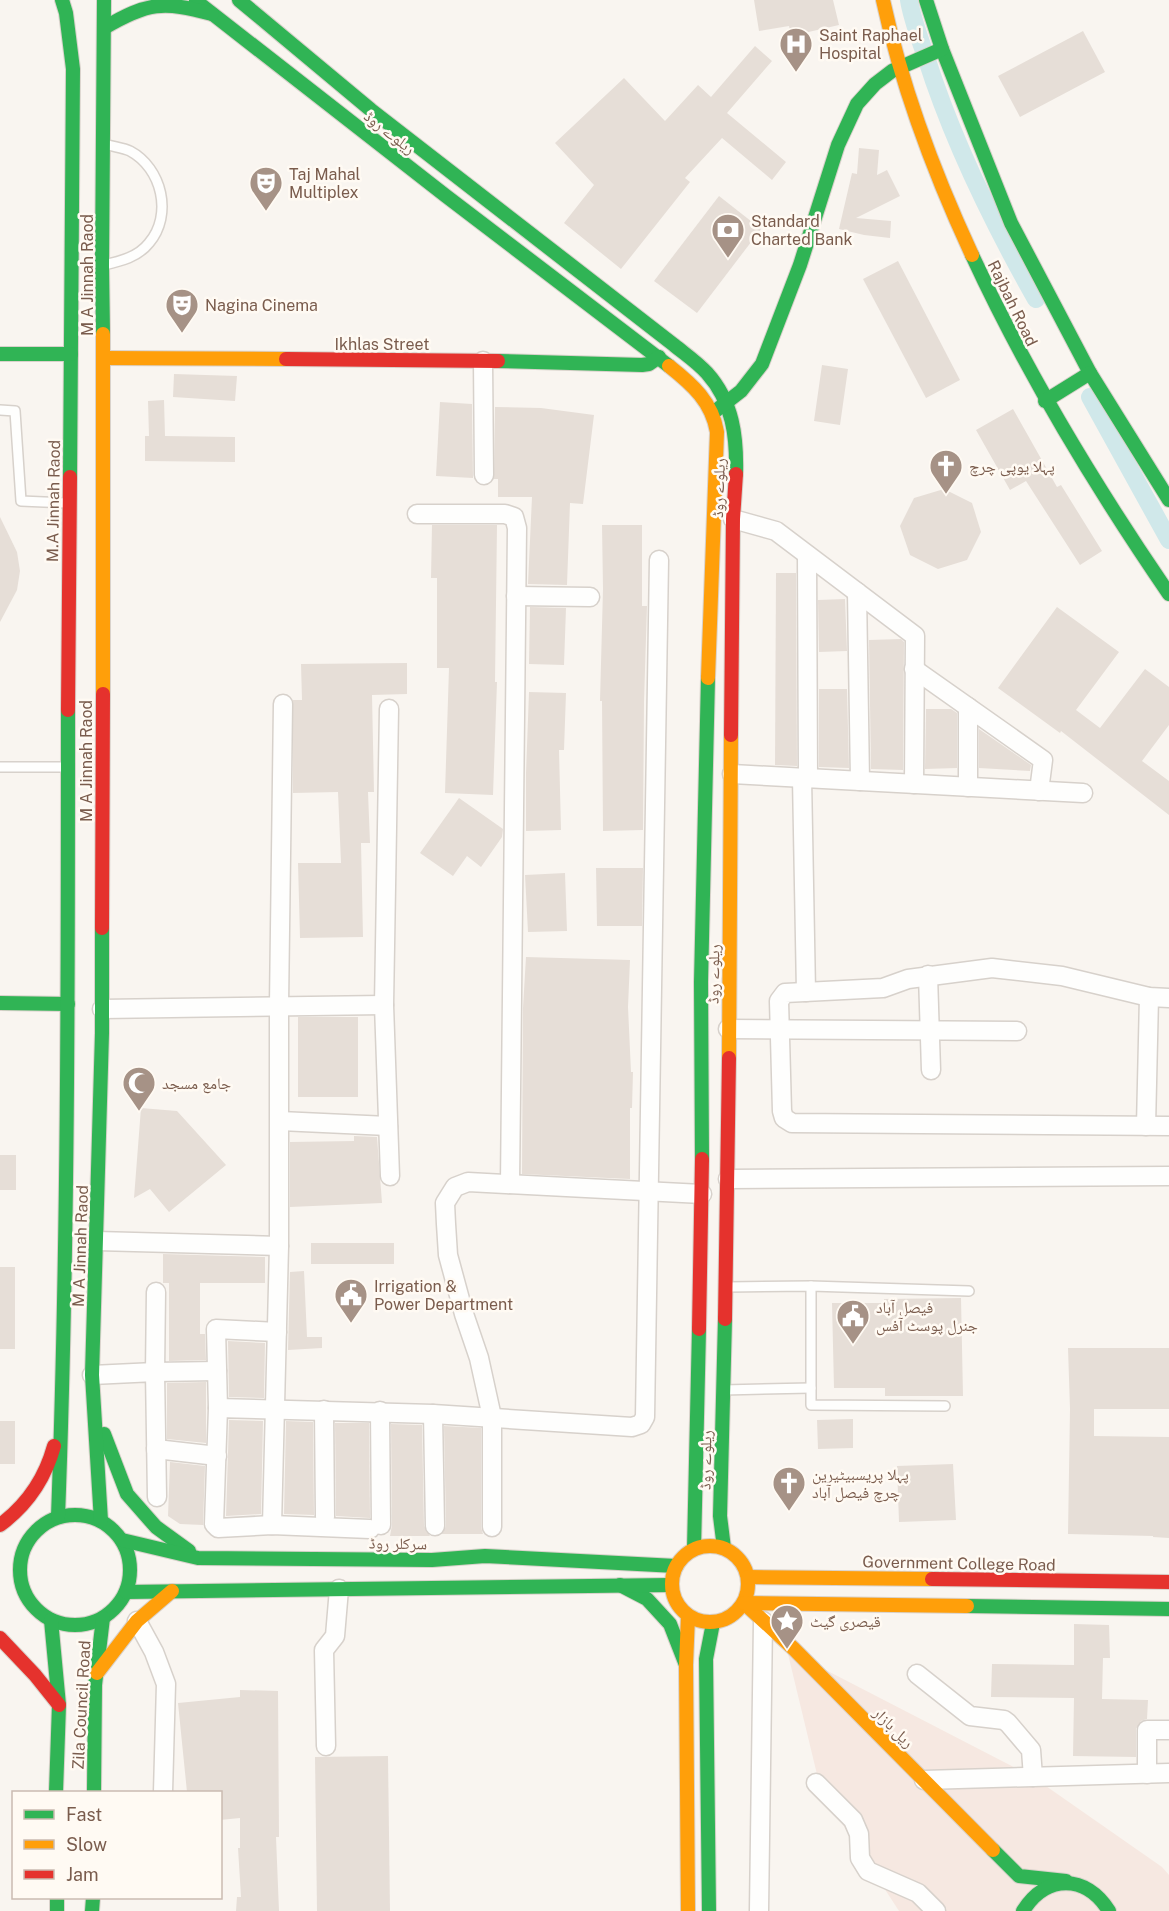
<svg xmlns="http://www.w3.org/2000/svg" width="1169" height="1911" font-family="'Public Sans','Noto Naskh Arabic',sans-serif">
  <rect width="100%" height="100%" fill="#f9f5f0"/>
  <path fill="#f6e8e1" d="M787,1650l246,127 129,90 7,8v36h-270l-78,-120z"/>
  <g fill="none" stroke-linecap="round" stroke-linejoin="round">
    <g stroke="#d0e8ea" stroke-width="18">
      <path d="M909,0c3,19 11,39 17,57 26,82 68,168 110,242"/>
      <path d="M1090,397l79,143"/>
    </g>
  </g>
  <g fill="#e6ded7">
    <path d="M754,0h79l6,25 -48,11 -2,-10 -30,5z"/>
    <path d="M1083,31l22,41 -85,45 -22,-41z"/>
    <path d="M755,46l17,15 -45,52 59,49 -14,18 -50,-42 -37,40 5,4 -69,87 -57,-46 30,-38 -39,-42 69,-65 41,43 33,-36 13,12z"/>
    <path d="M859,148l20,2 -2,25 10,-5 13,26 -44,22 35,3 -1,17 -26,-3 -25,-6 13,-56 5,1z"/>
    <path d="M719,196l42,33 -64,84 -43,-32z"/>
    <path d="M898,261l62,119 -34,18 -63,-119z"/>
    <path d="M822,365l26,4 -8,56 -26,-4z"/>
    <path d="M174,374l63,2 -2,25 -62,-4z"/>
    <path d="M164,400l1,36 70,1v25l-90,-1v-25h4l-1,-35z"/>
    <path d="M440,402l32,2 1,74 -37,-2z"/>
    <path d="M495,407l46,1 53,7 -11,89 -13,-1 -3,82 -39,-1 4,-87h-34v-18h-4z"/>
    <path d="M1013,409l44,78 4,-2 41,66 -22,14 -54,-84 -16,9 -34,-60z"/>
    <path d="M944,489l28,14 9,29 -14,28 -29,9 -28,-14 -10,-29 14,-28z"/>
    <path d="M0,517l17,35 3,19 -3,19 -17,32z"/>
    <path d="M432,525h65l-2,157h2l-4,113 -48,-2 4,-125h-12v-90h-6z"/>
    <path d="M602,525h40v81h5l-3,96 -1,128 -40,1 -1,-130h-2l3,-112z"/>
    <path d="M776,573h20l1,193 -22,-1z"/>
    <path d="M845,599l2,52 -28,1 -1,-52z"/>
    <path d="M530,607l36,1 -2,57 -35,-1z"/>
    <path d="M1057,607l62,45 -43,58 24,18 45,-59 24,18v38l-27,36 27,20v34l-108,-84 -1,2 -62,-45z"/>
    <path d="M901,639l3,3 -1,128 -32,-1 -2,-129z"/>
    <path d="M407,663v31l-35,1 2,97h-6l2,51h-9l2,94 -63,1 -2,-75h43l-3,-71 -45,1v-93h9l-1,-36z"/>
    <path d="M819,689h28l2,79 -30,-1z"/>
    <path d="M529,692l37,1 -2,57h-5l2,80 -35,1v-58z"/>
    <path d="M926,709h25l6,4v55l-32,1z"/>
    <path d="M979,729l52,36 -1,6 -51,-3z"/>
    <path d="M459,798l44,31 -1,8 -21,30 -14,-11 -14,20 -33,-23z"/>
    <path d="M596,868h47l-1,58h-45z"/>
    <path d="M565,873l2,58 -39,1 -3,-57z"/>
    <path d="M526,957l104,3 -2,47 3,65h2l-1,36h-2v71l-108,-5 1,-166z"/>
    <rect x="298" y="1017" width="60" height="80"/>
    <path d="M141,1108l36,3 49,54 -57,47 -19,-23 -16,9z"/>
    <path d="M354,1136l23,1 5,66 -92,4v-65l64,-1z"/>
    <rect x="0" y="1155" width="16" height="35"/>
    <rect x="311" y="1243" width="83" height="21"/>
    <path d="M163,1254l102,3v26h-65v51h5l1,26 -37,1v-78h-6z"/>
    <rect x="0" y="1267" width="15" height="82"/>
    <path d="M304,1271l3,66h15v11l-34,2 2,-78z"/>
    <path d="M961,1298l2,98h-78v-8h-51l-2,-85h52v-4z"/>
    <path d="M228,1341l37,2 -1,55 -35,-1z"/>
    <path d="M1068,1348h101v61h-75v27l75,1v101l-16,-1v-1l-85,-2 2,-125z"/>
    <path d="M206,1382v61l-39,-4v-56z"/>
    <path d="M853,1419v29l-35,1 -1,-29z"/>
    <path d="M229,1420l34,1 -2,93 -35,2z"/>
    <rect x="0" y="1421" width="15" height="43"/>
    <path d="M286,1421l27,1 1,93 -30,-1z"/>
    <path d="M335,1423h34l1,95 -34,-2z"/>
    <path d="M391,1424l31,1 2,101 6,10h-40l2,-11z"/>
    <path d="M444,1426l37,2v99l2,7h-41l4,-8z"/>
    <path d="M170,1462l35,4 -2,59 -23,-1 -12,-8z"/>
    <path d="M953,1464l3,56 -57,2 -2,-56z"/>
    <path d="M1074,1624l35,1 1,33h-7l-1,41 46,1 -1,19 -6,2 -5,8v28l-63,-1 1,-58 -83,-1 1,-33 82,1z"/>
    <path d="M240,1690l38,1 1,146h-3l3,74h-43l1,-14h4l-3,-49h2v-30l-20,2v-28h-33l-9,-89 62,-6z"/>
    <path d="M388,1756l2,155h-73l-2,-154z"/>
  </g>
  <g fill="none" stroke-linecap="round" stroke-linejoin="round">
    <g stroke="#d7d1cb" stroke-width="12">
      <g id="lane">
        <path d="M104,265c17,-4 34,-8 45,-22 24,-28 13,-75 -19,-92 -6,-3 -15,-4 -22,-6"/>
        <path d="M0,410l15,1 6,90 46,2"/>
        <path d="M0,767h65"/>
        <path d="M811,1286v119l134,1"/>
        <path d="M728,1287l83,-1 158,5"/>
        <path d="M723,1390l88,-2"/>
      </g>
    </g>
    <g stroke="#d7d1cb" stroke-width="21">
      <g id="street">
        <path d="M483,361l1,114"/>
        <path d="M417,514h88l9,3 3,11 -7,656"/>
        <path d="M733,519l43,12 139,105 -1,148"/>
        <path d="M807,555l1,224"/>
        <path d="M857,592l3,189"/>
        <path d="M516,596l74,1"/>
        <path d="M914,669l129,91 -4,31"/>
        <path d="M968,707v80"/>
        <path d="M389,709l-5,296 6,171"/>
        <path d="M732,774l351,19"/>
        <path d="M802,778l4,214"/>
        <path d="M928,975l3,95"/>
        <path d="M1169,998l-20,-1 -87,-21 -70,-8 -84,11 -25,9 -98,5 -6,8 3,110 2,7 8,5 377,3"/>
        <path d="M102,1009l282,-4"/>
        <path d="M728,1029l289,2"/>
        <path d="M280,1121l108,5"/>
        <path d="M1146,1126l3,-129"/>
        <path d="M728,1179l441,-3"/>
        <path d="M97,1241l182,5"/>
        <path d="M156,1292l-1,80 62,-1"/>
        <path d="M92,1375l63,-3 2,125"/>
        <path d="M218,1408l-2,-79 61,3"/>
        <path d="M324,1410l1,107"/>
        <path d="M380,1411l1,114"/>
        <path d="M433,1414l2,112"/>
        <path d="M156,1449l61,7"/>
        <path d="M272,1525l7,-279v-241l4,-301"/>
        <path d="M492,1527v-110l-13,-59 -15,-44 -16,-59 -2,-31 -1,-21 10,-16 13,-5 234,12"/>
        <path d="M370,1529l-98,-4 -54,3 -4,-4 4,-116 215,6 199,13 9,-3 4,-7 14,-857"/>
        <path d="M137,1621l17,31 12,32 -3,108"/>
        <path d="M917,1674l53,42 34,4 4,3 23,27 2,27"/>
        <path d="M326,1746l-2,-96 11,-14 4,-47"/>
        <path d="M1147,1774v-44h22"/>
        <path d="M924,1780l245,-7"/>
        <path d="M816,1783l37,37 6,14 1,24 8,13 50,22 18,18"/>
        <path d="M759,1911l4,-290"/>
      </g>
    </g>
    <g stroke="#d9d2cb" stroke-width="16">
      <g id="fast">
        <path d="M62,0l4,13 7,56 -3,408"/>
        <path d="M239,0l132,110 303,235c11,9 23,17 33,28 26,29 30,64 29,101"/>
        <path d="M926,0l16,49 69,174 79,150 79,127"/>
        <path d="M196,1l250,195 223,170"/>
        <path d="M104,28c44,-26 59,-27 108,-14"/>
        <path d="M972,255c55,119 123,231 197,339"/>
        <path d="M103,334l-1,-68 2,-266"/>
        <path d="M0,354h71"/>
        <path d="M498,361l144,4 7,-1 10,-7"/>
        <path d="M1045,401l45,-28"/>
        <path d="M714,412l27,-21 21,-27 38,-99 38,-120 19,-41 18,-20 17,-13 50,-22"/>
        <path d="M0,1003l68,1"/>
        <path d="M702,1159l-1,-177 7,-304"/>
        <path d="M104,1434l23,60 29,33 33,24"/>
        <circle cx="75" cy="1570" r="55"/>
        <path d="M58,1517c10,-269 10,-538 10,-807"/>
        <path d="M101,1521l-9,-146 10,-342v-105"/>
        <path d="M122,1540l76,18 234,2 53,-4 191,10"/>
        <path d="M724,1548l-4,-32 5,-197"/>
        <path d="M694,1549l5,-220"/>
        <path d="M620,1585l27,14 23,25 16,41"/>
        <path d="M126,1592l545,-7"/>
        <path d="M967,1606l202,3"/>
        <path d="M51,1620l8,85 -3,87"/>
        <path d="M94,1792l1,-107 8,-67"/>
        <path d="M993,1850l26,26 47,5"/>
        <path d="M57,1898v13"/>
        <path d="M92,1911l1,-13"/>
        <path d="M709,1911l-3,-252 7,-36"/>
        <path d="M1023,1911c23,-37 63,-37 86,0"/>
      </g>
    </g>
    <g stroke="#d9d2cb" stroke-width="16">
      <g id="slow">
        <path d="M883,0c19,88 51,173 89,255"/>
        <path d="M104,358l182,1"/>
        <path d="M669,366c24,19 43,36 48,66l-9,246"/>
        <path d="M103,694v-360"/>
        <path d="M729,1058l2,-323"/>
        <circle cx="710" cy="1584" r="38"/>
        <path d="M748,1577l184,2"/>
        <path d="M744,1603l50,46 199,201"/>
        <path d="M744,1603l223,3"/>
        <path d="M688,1616l-2,49 2,246"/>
        <path d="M97,1673l40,-52 35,-30"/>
      </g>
    </g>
    <g stroke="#d9d2cb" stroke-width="16">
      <g id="jam">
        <path d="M286,359l212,2"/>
        <path d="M68,710l2,-233"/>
        <path d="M731,735l2,-216 3,-45"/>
        <path d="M102,928l1,-234"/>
        <path d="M725,1319l4,-261"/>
        <path d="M699,1329l3,-170"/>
        <path d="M0,1525c27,-20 45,-46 54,-79"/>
        <path d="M932,1579l237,3"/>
        <path d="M0,1638l35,37 24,30"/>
      </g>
    </g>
    <use href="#lane" stroke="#fefefd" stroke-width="9"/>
    <use href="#street" stroke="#fefefd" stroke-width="18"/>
    <use href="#fast" stroke="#30b455" stroke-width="14"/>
    <use href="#slow" stroke="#ff9f0a" stroke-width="14"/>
    <use href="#jam" stroke="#e5322d" stroke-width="14"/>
  </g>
  <defs>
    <g id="hospital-pin" transform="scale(1.725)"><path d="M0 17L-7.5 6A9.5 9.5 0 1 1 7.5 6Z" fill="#a69286" stroke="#fffaf3"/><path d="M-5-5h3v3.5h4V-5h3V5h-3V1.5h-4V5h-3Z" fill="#fff"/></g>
    <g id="theatre-pin" transform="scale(1.725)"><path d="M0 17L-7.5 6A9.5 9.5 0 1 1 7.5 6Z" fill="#a69286" stroke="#fffaf3"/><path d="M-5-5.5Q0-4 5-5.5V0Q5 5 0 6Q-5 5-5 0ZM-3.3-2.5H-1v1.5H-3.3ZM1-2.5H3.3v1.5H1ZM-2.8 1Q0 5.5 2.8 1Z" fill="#fff"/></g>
    <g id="bank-pin" transform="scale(1.725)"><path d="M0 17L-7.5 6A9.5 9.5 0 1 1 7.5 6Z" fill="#a69286" stroke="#fffaf3"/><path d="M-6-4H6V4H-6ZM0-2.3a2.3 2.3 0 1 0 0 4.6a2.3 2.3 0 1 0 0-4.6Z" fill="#fff"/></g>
    <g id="church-pin" transform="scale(1.725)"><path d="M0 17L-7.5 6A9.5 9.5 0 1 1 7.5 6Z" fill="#a69286" stroke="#fffaf3"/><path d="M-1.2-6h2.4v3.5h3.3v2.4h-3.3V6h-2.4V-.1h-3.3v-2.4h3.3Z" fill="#fff"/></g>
    <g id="mosque-pin" transform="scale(1.725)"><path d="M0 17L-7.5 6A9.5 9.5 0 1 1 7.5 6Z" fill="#a69286" stroke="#fffaf3"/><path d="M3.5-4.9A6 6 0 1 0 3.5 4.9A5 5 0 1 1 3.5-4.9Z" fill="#fff"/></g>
    <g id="civic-pin" transform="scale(1.725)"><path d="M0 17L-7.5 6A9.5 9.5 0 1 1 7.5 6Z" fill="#a69286" stroke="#fffaf3"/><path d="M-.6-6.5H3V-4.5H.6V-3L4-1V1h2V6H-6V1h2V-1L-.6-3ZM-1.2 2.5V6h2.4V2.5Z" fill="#fff"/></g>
    <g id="sight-pin" transform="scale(1.725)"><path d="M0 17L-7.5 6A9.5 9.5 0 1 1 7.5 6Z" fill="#a69286" stroke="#fffaf3"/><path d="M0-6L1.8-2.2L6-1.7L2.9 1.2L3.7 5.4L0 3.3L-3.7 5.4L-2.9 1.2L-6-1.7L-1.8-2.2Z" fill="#fff"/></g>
  </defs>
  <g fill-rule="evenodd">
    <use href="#hospital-pin" x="796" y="44"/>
    <use href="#theatre-pin" x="266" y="183"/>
    <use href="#bank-pin" x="728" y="230"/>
    <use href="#theatre-pin" x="182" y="305"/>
    <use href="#church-pin" x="946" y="466"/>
    <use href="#mosque-pin" x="139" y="1083"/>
    <use href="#civic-pin" x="351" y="1295"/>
    <use href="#civic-pin" x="853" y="1316"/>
    <use href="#church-pin" x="789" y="1483"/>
    <use href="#sight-pin" x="787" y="1621"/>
  </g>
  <g text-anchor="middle" stroke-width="5" stroke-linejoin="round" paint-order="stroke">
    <g font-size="16" fill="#7a5c4d" stroke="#fffaf3" text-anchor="start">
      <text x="819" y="41">Saint Raphael<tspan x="819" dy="18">Hospital</tspan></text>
      <text x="289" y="180">Taj Mahal<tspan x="289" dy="18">Multiplex</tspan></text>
      <text x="751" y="227">Standard<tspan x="751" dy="18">Charted Bank</tspan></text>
      <text x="205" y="311">Nagina Cinema</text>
      <text x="969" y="472">پہلا یوپی چرچ</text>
      <text x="162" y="1089">جامع مسجد</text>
      <text x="374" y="1292">Irrigation &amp;<tspan x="374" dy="18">Power Department</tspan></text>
      <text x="876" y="1313">فیصل آباد<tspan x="876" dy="18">جنرل پوسٹ آفس</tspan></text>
      <text x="812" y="1480">پہلا پریسبیٹیرین<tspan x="812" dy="18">چرچ فیصل آباد</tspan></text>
      <text x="810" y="1627">قیصری گیٹ</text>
    </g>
    <g font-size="16" fill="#7a5c4d" stroke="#fffaf3">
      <text transform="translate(390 132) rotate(38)" y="6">ریلوے روڈ</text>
      <text transform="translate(87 275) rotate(-90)" y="6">M A Jinnah Raod</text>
      <text transform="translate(1013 303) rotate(64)" y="6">Rajbah Road</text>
      <text x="382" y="350">Ikhlas Street</text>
      <text transform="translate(718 488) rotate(-88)" y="6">ریلوے روڈ</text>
      <text transform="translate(53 501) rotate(-89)" y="6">M.A Jinnah Raod</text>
      <text transform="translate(86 761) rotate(-90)" y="6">M A Jinnah Raod</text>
      <text transform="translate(713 974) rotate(-89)" y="6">ریلوے روڈ</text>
      <text transform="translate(80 1246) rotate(-88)" y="6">M A Jinnah Raod</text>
      <text transform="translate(705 1460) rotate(-89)" y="6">ریلوے روڈ</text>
      <text transform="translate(398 1543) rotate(1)" y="6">سرکلر روڈ</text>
      <text transform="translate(959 1563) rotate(1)" y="6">Government College Road</text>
      <text transform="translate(81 1705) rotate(-87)" y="6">Zila Council Road</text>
      <text transform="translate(894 1727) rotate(45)" y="6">ریل بازار</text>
    </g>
  </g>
  <rect x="12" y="1791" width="210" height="108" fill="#fffaf3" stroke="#cabbb1" stroke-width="1.5"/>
  <rect x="24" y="1810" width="30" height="9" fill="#30b455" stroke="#cabbb1" stroke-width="1.5"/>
  <text x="66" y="1821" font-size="18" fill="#7a5c4d">Fast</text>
  <rect x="24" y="1840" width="30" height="9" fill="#ff9f0a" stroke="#cabbb1" stroke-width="1.5"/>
  <text x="66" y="1851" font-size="18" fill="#7a5c4d">Slow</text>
  <rect x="24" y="1870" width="30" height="9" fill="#e5322d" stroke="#cabbb1" stroke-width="1.5"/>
  <text x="66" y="1881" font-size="18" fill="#7a5c4d">Jam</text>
</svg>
